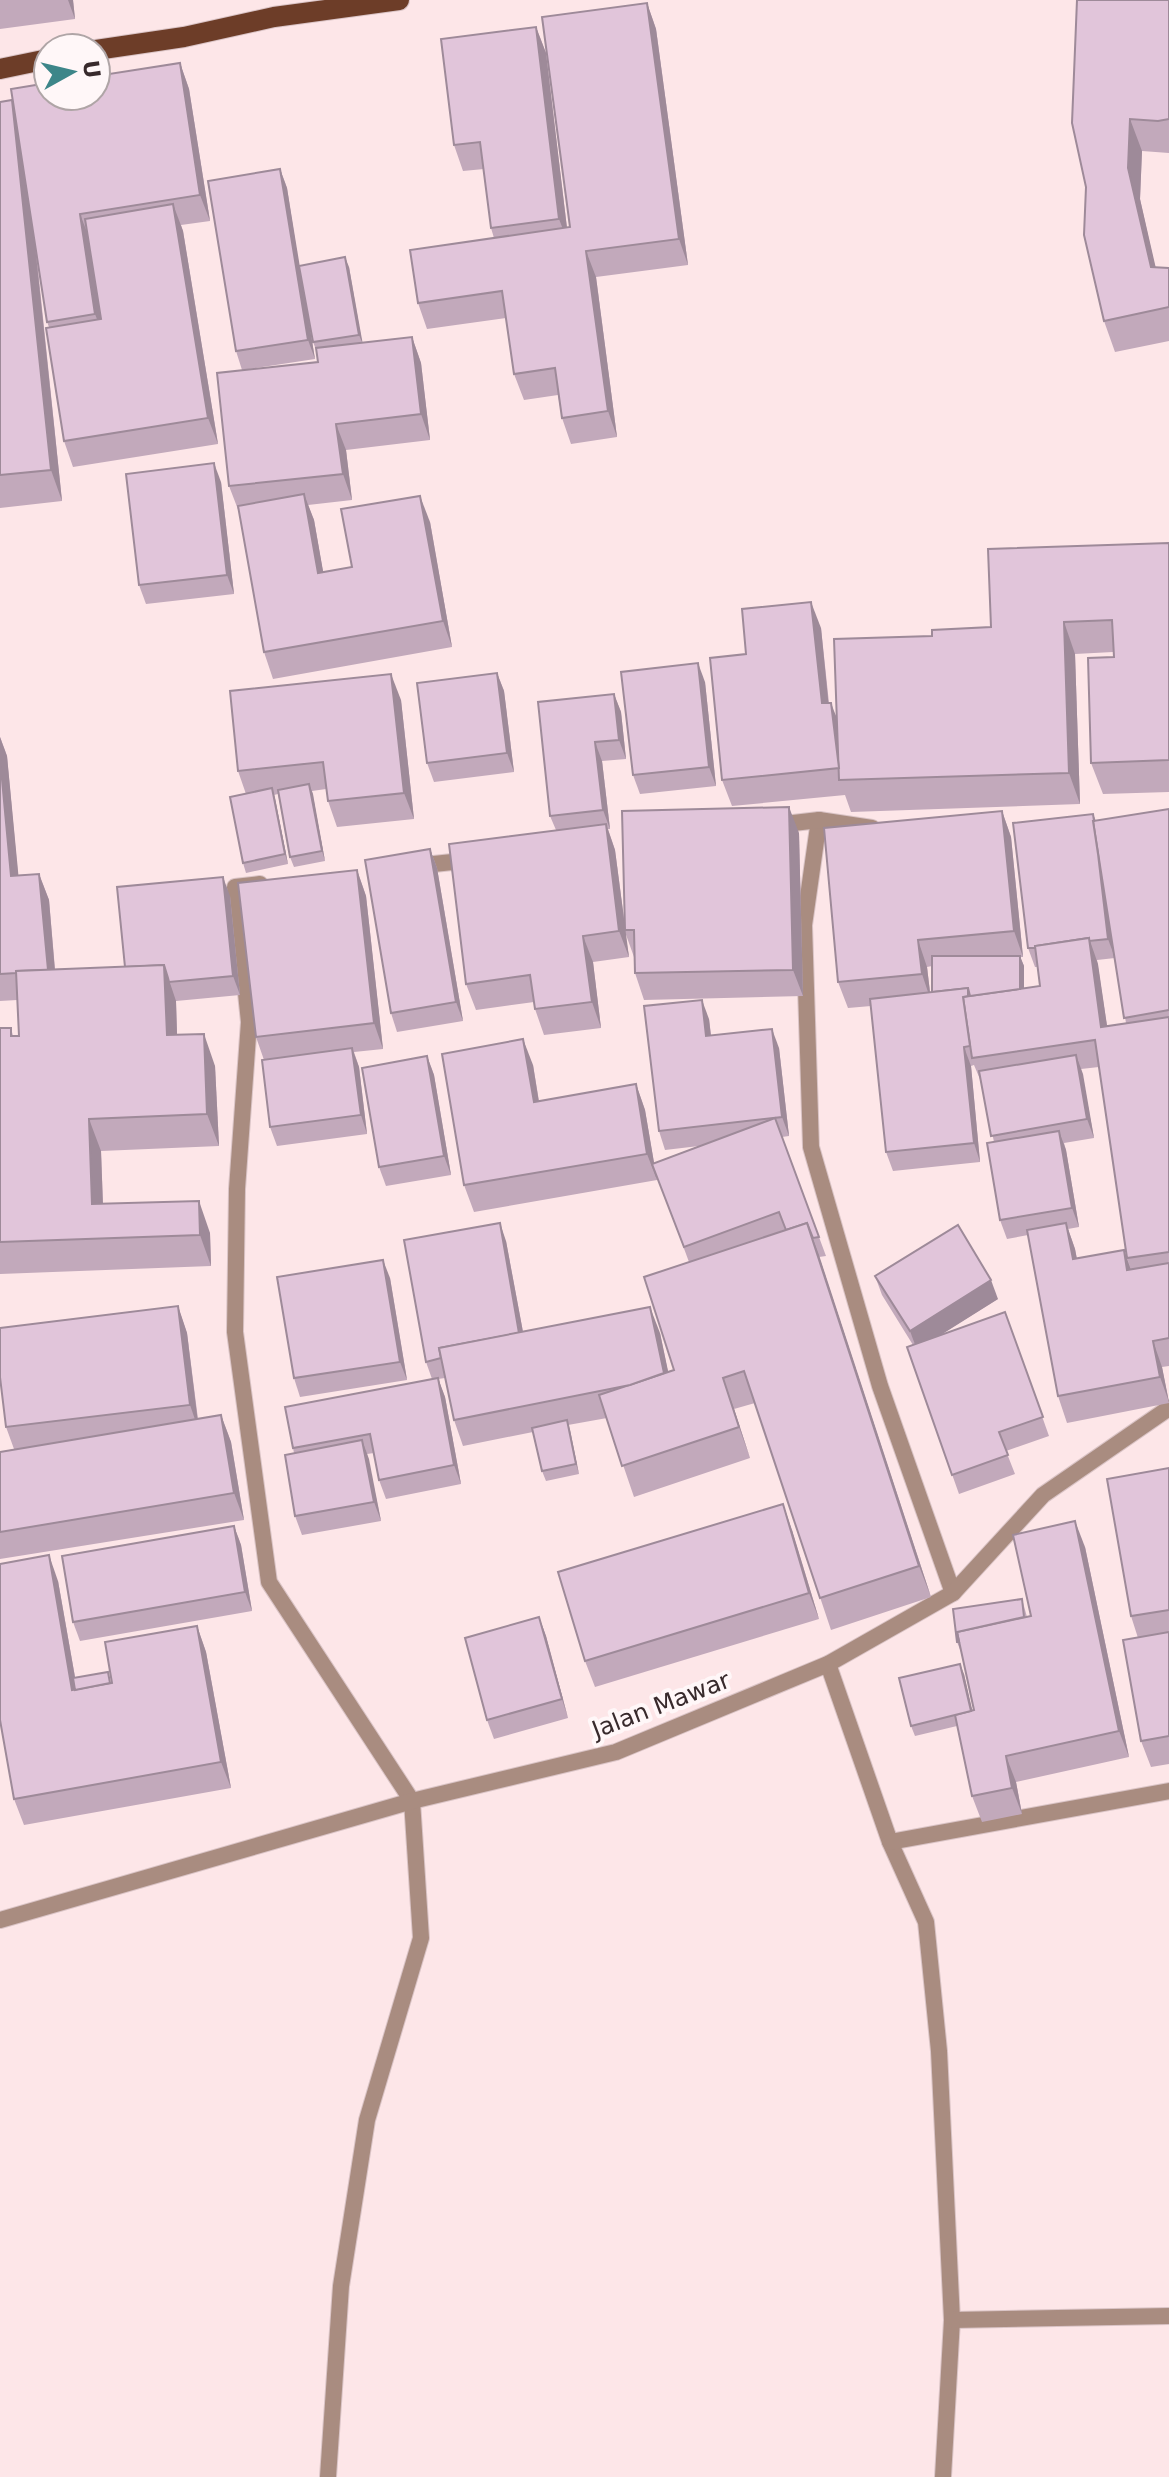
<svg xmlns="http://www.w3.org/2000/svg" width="1169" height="2477" font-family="'DejaVu Sans',sans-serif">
  <rect width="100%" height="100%" fill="#fde6e8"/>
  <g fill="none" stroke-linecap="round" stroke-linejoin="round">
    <g stroke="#dac4c6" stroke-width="18">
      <g id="street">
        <path d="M819,820l-15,105 7,222 69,239 73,207"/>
        <path d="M776,825l43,-5 53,8"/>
        <path d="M415,866l56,-6"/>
        <path d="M260,884l-25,3 14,135 -12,167 -2,143 34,250 143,219 9,137 -54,182 -26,166 -13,191"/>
        <path d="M828,1664l62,178 36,80 13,129 13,269 -9,157"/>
        <path d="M890,1842l279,-51"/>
        <path d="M0,1920l412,-119 204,-49 212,-88 125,-71 90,-98 126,-87"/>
        <path d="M952,2320l217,-4"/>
      </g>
    </g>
    <g stroke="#dac4c6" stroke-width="22">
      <g id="primary">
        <path d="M96,50l88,-13 90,-20 125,-17"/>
        <path d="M0,69l48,-10"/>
      </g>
    </g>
    <use href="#street" stroke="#a98c80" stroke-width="16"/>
    <use href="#primary" stroke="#6d3d28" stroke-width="20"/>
  </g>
  <g fill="#c2a9bb" fill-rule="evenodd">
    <path d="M0,0h73l2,19 -75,10z"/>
    <path d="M1169,0v153l-27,-2 -2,48 15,68 14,1v73l-54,11 -11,-31 -18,-134 -8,-183z"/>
    <path d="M647,3l9,26 32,236 -92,12 21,160 -46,7 -9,-26 -4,-23 -34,5 -10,-26 -8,-56 -79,11 -9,-26 76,-65 -3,-10 -7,-59 -21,2 -9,-26 82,-118 10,26 21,175 3,-1z"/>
    <path d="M180,63l9,26 21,132 -29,4 2,6 35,213 -145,23 -9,-26 -15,-114 -2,-5 -11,-72 26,251 -62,7v-406l12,-2z"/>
    <path d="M280,169l7,19 12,78 50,1 13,76 50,-6 9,26 9,77 -84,10 6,50 -44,5 6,15 9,52 29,-5 78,-45 22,125 -179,32 -9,-27 -25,-140 -10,-26 89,-124 -1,-10 -4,-10 -13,-70 15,87 -73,11 -6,-19z"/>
    <path d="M221,482l13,112 -88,10 -7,-19z"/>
    <path d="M1169,543v249l-66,2 -12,-31 23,-106 -1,-5 -38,2 5,150 -229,8 -6,-17 -113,11 -10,-26 24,-126 75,-26 8,75 8,15 95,-82 59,-9z"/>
    <path d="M497,673l7,18 10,81 -80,10 -7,-19z"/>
    <path d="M705,682l11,104 -76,8 -7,-19z"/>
    <path d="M614,694l7,18 5,47 -24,2 8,68h-2l7,21 10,76 174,-93 4,163 -159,4 -9,-27 -1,-16 -9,-25 4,25 -36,5 8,66 -57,7 -9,-26 -1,-7 -58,8 -10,-26 90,-154 -6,-14z"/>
    <path d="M401,700l13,119 -77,8 -9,-26 -2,-12 -14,2 13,70 -31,6 -4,-10 -12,-63 -4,1 14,69 -42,9 -3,-10 3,-69 -8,-23z"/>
    <path d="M0,737l7,19 11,119 21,-1 10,26 6,69 70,-2 105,-71 10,99 -64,6 1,34 38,31 4,80 -118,5 2,53 107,29 1,33 -211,8v-246h11l2,8h6l-2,-36 -17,1z"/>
    <path d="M1169,809v557l-7,1 7,36 -102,20 -9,-27 -30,-161 -21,4 -7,-19 -6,-78 -12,-58 -8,-19 -3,1 9,96 -87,9 -7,-19 -15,-146 -23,2 -10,-26 164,-171 9,26 12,120h-3l4,9v23l16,-3 -2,-19h-3l-7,-19 65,-134 3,7zM1115,958l11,65 -19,3 -10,-66zM932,966v26h-2l-3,-25zM1099,1067l28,191 4,12 -7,-20 -47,9 -2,-10 -7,-20 11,-2 -13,-77 -2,-7 30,-5 -13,-69z"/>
    <path d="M430,849l7,19 26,153 -66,11 -6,-19z"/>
    <path d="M357,870l9,26 17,153 -29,3 5,15 8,67 -90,12 -7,-19 -6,-67 -8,-23z"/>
    <path d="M709,1019l2,16 68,13 10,88 -7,1 44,119 -7,1 112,340 -100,33 -76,-227 -21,6 16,49 -116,39 -27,-79 -39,7 11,49 -33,7 -4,-10 -9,-39 -70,14 -9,-26 -9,-42 -7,1 7,18 16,87 -75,15 -7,-19 -5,-27 -7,1 14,67 -79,14 -7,-19 -1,-63 -1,-5 139,-69 -6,-17 80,-121 17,91 137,1 8,39 6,-2 15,-108 -33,-89 1,7 -183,32 -10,-27 69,-120 6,36 97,-17 9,26 9,53 45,-17 -34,4 -6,-19z"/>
    <path d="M427,1056l7,19 17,100 -65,11 -7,-19z"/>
    <path d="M875,1276l123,23 -58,36 65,-23 44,124 -43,15 9,23 -56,20 -52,-147 6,-2 -31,-50z"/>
    <path d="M390,1278l17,102 -107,17 -6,-19z"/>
    <path d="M178,1306l9,27 11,86 23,-4 10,27 13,78 -244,39v-107l14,-3 -8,-22z"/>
    <path d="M1169,1468v296l-18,3 -10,-26 -3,-103 -7,-22z"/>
    <path d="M234,1526l7,19 11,66 -172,30 -7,-19z"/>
    <path d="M792,1530l27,89 -224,68 -10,-26z"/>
    <path d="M1085,1547l44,210 -113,25 6,32 -40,8 -10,-26 -15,-70 -42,10 -4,-10 53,-52 8,37 2,-1 -13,-58 -4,-10 65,-43 5,18 4,-1z"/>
    <path d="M58,1581l17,96 37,6 85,-57 9,26 25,136 -207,37 -10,-26z"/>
    <path d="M539,1617l7,19 22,82 -74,21 -7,-19z"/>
  </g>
  <g fill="#9e8a99">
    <path d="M68,0h5l2,19z"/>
    <path d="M647,3l9,26 32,236 -9,-26z"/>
    <path d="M536,27l10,26 23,192 -10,-26z"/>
    <path d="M180,63l9,26 21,132 -10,-26z"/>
    <path d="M12,100l11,32 39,369 -11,-31z"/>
    <path d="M1130,119l12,32 -2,48 23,100 -12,-32 -23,-99z"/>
    <path d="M280,169l7,19 28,171 -7,-19z"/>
    <path d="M173,204l10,27 35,213 -10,-26z"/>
    <path d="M80,214l10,26 15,100 -10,-26z"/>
    <path d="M586,251l10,26 21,160 -9,-26z"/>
    <path d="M345,257l4,10 14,78 -4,-10z"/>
    <path d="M412,337l9,26 9,77 -9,-26z"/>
    <path d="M336,424l10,26 6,50 -9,-26z"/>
    <path d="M214,463l7,19 13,112 -7,-19z"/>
    <path d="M304,494l10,26 14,79 -10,-26z"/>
    <path d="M420,496l10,26 22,125 -9,-26z"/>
    <path d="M811,602l10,26 10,101 -9,-26z"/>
    <path d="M1064,622l11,32 5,150 -11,-31z"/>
    <path d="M698,663l7,19 11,104 -7,-19z"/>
    <path d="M497,673l7,18 10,81 -7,-19z"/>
    <path d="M391,674l10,26 13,119 -10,-26z"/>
    <path d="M614,694l7,18 5,47 -7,-19z"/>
    <path d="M831,703l10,26 -2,39z"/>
    <path d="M0,737l7,19 14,146 -10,-26 -11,-118z"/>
    <path d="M595,742l7,19 8,68 -7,-19z"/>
    <path d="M309,784l4,10 12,67 -3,-10z"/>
    <path d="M272,788l3,10 13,66 -3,-10z"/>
    <path d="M789,807l10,26 4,163 -10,-26z"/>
    <path d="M1002,811l9,26 12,120 -9,-26z"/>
    <path d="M1093,814l7,19 15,125 -7,-19z"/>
    <path d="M606,824l9,26 14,107 -10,-26z"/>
    <path d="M430,849l7,19 26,153 -7,-19z"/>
    <path d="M357,870l9,26 17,153 -9,-26z"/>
    <path d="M39,874l10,26 8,96 -9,-26z"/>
    <path d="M223,877l7,19 10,99 -7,-19z"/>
    <path d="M583,936l10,26 8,66 -9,-26z"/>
    <path d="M1089,938l9,26 13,89 -10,-26z"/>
    <path d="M918,940l9,27 4,34 -9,-27z"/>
    <path d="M1020,956l4,10v41l-4,-10z"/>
    <path d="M164,965l12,36 2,66 -11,-32z"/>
    <path d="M702,1000l7,19 4,36 -7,-19z"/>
    <path d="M772,1029l7,19 10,88 -7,-19z"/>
    <path d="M204,1034l11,32 4,80 -12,-32z"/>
    <path d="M523,1039l10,26 10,63 -9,-26z"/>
    <path d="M964,1047l7,19 9,96 -6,-19z"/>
    <path d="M352,1048l7,19 8,67 -6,-19z"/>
    <path d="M1076,1055l7,19 11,64 -7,-19z"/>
    <path d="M427,1056l7,19 17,100 -7,-19z"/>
    <path d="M636,1084l9,26 12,70 -10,-26z"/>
    <path d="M89,1119l12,32 3,85 -12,-32z"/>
    <path d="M1059,1131l7,19 13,77 -7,-19z"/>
    <path d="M199,1201l11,32 1,33 -11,-31z"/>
    <path d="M500,1223l6,18 22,118 -7,-19z"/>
    <path d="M807,1223l12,32 112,342 -12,-31z"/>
    <path d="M1066,1223l9,26 7,37 -9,-27z"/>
    <path d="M1124,1250l9,26 -6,-6z"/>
    <path d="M383,1260l7,18 17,102 -7,-18z"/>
    <path d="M991,1280l7,19 -81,51 -7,-19z"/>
    <path d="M178,1306l9,27 12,98 -9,-26z"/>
    <path d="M650,1307l10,26 15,71 -10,-26z"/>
    <path d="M1153,1341l9,26 7,35 -9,-25z"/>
    <path d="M438,1378l7,19 16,87 -7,-19z"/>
    <path d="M723,1378l11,31 16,49 -11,-31z"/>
    <path d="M221,1415l10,27 13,78 -10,-27z"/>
    <path d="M567,1420l3,10 9,44 -3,-10z"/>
    <path d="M362,1440l7,19 12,62 -7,-19z"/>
    <path d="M783,1504l9,26 27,89 -10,-26z"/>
    <path d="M1075,1521l10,26 44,210 -10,-26z"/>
    <path d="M234,1526l7,19 11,66 -7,-19z"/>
    <path d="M49,1555l9,26 21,119 -7,-10z"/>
    <path d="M539,1617l7,19 22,82 -6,-19z"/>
    <path d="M197,1626l9,26 25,136 -10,-26z"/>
    <path d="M960,1664l4,10 11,48 -4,-10z"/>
    <path d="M1006,1756l10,26 6,32 -10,-26z"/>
  </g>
  <g fill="#e1c5da" stroke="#9e8a99" stroke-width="2">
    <path d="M1077,0h92v119l-11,2 -28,-2 -2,49 23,99 18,1v39l-65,14 -20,-86 2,-48 -14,-64z"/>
    <path d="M647,3l32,236 -93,12 22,160 -46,7 -7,-50 -41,6 -12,-83 -84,12 -8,-53 160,-23 -28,-210z"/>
    <path d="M536,27l23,192 -68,9 -11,-86 -26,3 -13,-106z"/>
    <path d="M180,63l20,132 -120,19 15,100 -48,8 -36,-233 37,-6v13h48v-20z"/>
    <path d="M12,100l39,370 -51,5v-373z"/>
    <path d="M280,169l28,171 -72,11 -28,-170z"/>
    <path d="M173,204l35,214 -144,23 -18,-113 55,-9 -16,-100z"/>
    <path d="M345,257l14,78 -46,7 -14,-76z"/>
    <path d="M412,337l9,77 -85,10 7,50 -114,12 -12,-113 101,-11 -2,-14z"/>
    <path d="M214,463l13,112 -88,10 -13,-111z"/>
    <path d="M304,494l14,79 34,-6 -11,-58 79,-13 23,125 -179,31 -26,-146z"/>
    <path d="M1169,543v217l-78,3 -3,-105 26,-1 -2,-37 -48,2 5,151 -230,7 -5,-141 98,-3v-6l59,-3 -3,-78z"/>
    <path d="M811,602l11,101h9l8,65 -117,12 -12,-122 36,-4 -4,-45z"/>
    <path d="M698,663l11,104 -76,8 -12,-103z"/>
    <path d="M497,673l10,80 -80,10 -10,-80z"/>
    <path d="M391,674l13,119 -76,8 -5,-39 -85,9 -8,-80z"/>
    <path d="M614,694l5,46 -24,2 8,68 -53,6 -12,-114z"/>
    <path d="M0,758l11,118 28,-2 9,96 -32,1v2l-16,1z"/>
    <path d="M309,784l13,67 -32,6 -12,-67z"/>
    <path d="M272,788l13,66 -42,9 -13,-66z"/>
    <path d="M789,807l4,163 -158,3 -1,-43h-9l-3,-119z"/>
    <path d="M1169,809v201l-45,8 -31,-197z"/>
    <path d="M1002,811l12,120 -96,9 4,34 -84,8 -14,-154z"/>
    <path d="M1093,814l1,7h-1l5,33 10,85 -19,2v-3l-54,8v2h-7l-15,-125z"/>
    <path d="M606,824l13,107 -36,5 9,66 -57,7 -5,-34 -64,9 -17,-140z"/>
    <path d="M430,849l26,153 -65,11 -26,-153z"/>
    <path d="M357,870l17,153 -118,14 -18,-154z"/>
    <path d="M223,877l10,99 -64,6 -1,-4 -4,-13 -39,2 -8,-80z"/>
    <path d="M1089,938l12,89 68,-10v235l-42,6 -32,-218 -123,18 -9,-61 77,-11 -5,-40z"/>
    <path d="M932,956h88v33l-50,7 -2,-8 -36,4z"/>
    <path d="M164,965l3,70 37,-1 3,80 -118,5 3,85 107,-3 1,34 -200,7v-214h11v8h8l-3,-65z"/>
    <path d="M968,988v8l-5,1 7,49 -6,1 10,96 -88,9 -16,-153z"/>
    <path d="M702,1000l4,36 66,-7 10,88 -123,14 -15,-125z"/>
    <path d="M523,1039l11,63 102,-18 11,70 -183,31 -22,-131z"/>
    <path d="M352,1048l9,67 -91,12 -8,-67z"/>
    <path d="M1076,1055l11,64 -96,17 -12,-65z"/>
    <path d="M427,1056l17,100 -65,11 -17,-99z"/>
    <path d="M775,1118l44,119 -6,1 -6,-15 -21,7 -7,-18 -95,35 -32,-83z"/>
    <path d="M1059,1131l13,77 -72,12 -13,-77z"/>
    <path d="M500,1223l19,110 -80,15 2,10 -15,4 -22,-122z"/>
    <path d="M807,1223l112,343 -99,32 -76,-227 -21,7 16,49 -117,39 -23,-71 75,-25 -30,-93z"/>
    <path d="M1066,1223l7,36 51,-9 3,20 42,-7v75l-16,3 7,36 -102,19 -31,-166z"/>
    <path d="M958,1225l33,55 -81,51 -35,-55z"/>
    <path d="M383,1260l17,102 -106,16 -17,-101z"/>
    <path d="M178,1306l12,99 -184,22 -6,-50v-49z"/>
    <path d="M650,1307l14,66 -34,12 -176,35 -15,-72z"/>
    <path d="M1005,1312l38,105 -44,15 9,23 -56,20 -45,-128z"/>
    <path d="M438,1378l16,87 -75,15 -9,-46 -77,14 -8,-41z"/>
    <path d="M221,1415l13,78 -234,39v-80z"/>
    <path d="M567,1420l9,44 -34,7 -10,-43z"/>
    <path d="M362,1440l12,62 -79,14 -10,-61z"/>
    <path d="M1169,1468v142l-38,6 -24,-137z"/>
    <path d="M783,1504l26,89 -224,68 -27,-89z"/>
    <path d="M1075,1521l44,210 -113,25 6,32 -40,8 -17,-81 19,-5 -17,-78 74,-16 -18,-81z"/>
    <path d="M234,1526l11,66 -172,30 -11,-66z"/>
    <path d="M49,1555l23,135 40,-7 -7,-41 92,-16 24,136 -207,37 -14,-79v-156z"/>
    <path d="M1022,1599l2,18 -67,15 2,10h-2l-4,-33z"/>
    <path d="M539,1617l23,82 -75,21 -22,-82z"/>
    <path d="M1169,1632v104l-28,5 -18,-101z"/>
    <path d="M960,1664l11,47 -60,15 -12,-48z"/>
    <path d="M108,1672l2,11 -35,7 -2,-12z"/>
  </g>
  <g text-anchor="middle" stroke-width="8" stroke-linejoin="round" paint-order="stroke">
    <g font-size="24" fill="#382a2c" stroke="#fff7f8">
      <text transform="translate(661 1705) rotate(-21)" y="8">Jalan Mawar</text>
    </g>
  </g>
  <g transform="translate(72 72) rotate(82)"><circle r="38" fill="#fff7f8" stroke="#afa5a6" stroke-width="2"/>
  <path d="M0-6L14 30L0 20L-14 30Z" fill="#3d8689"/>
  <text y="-12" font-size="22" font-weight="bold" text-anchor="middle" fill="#382a2c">U</text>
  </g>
</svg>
